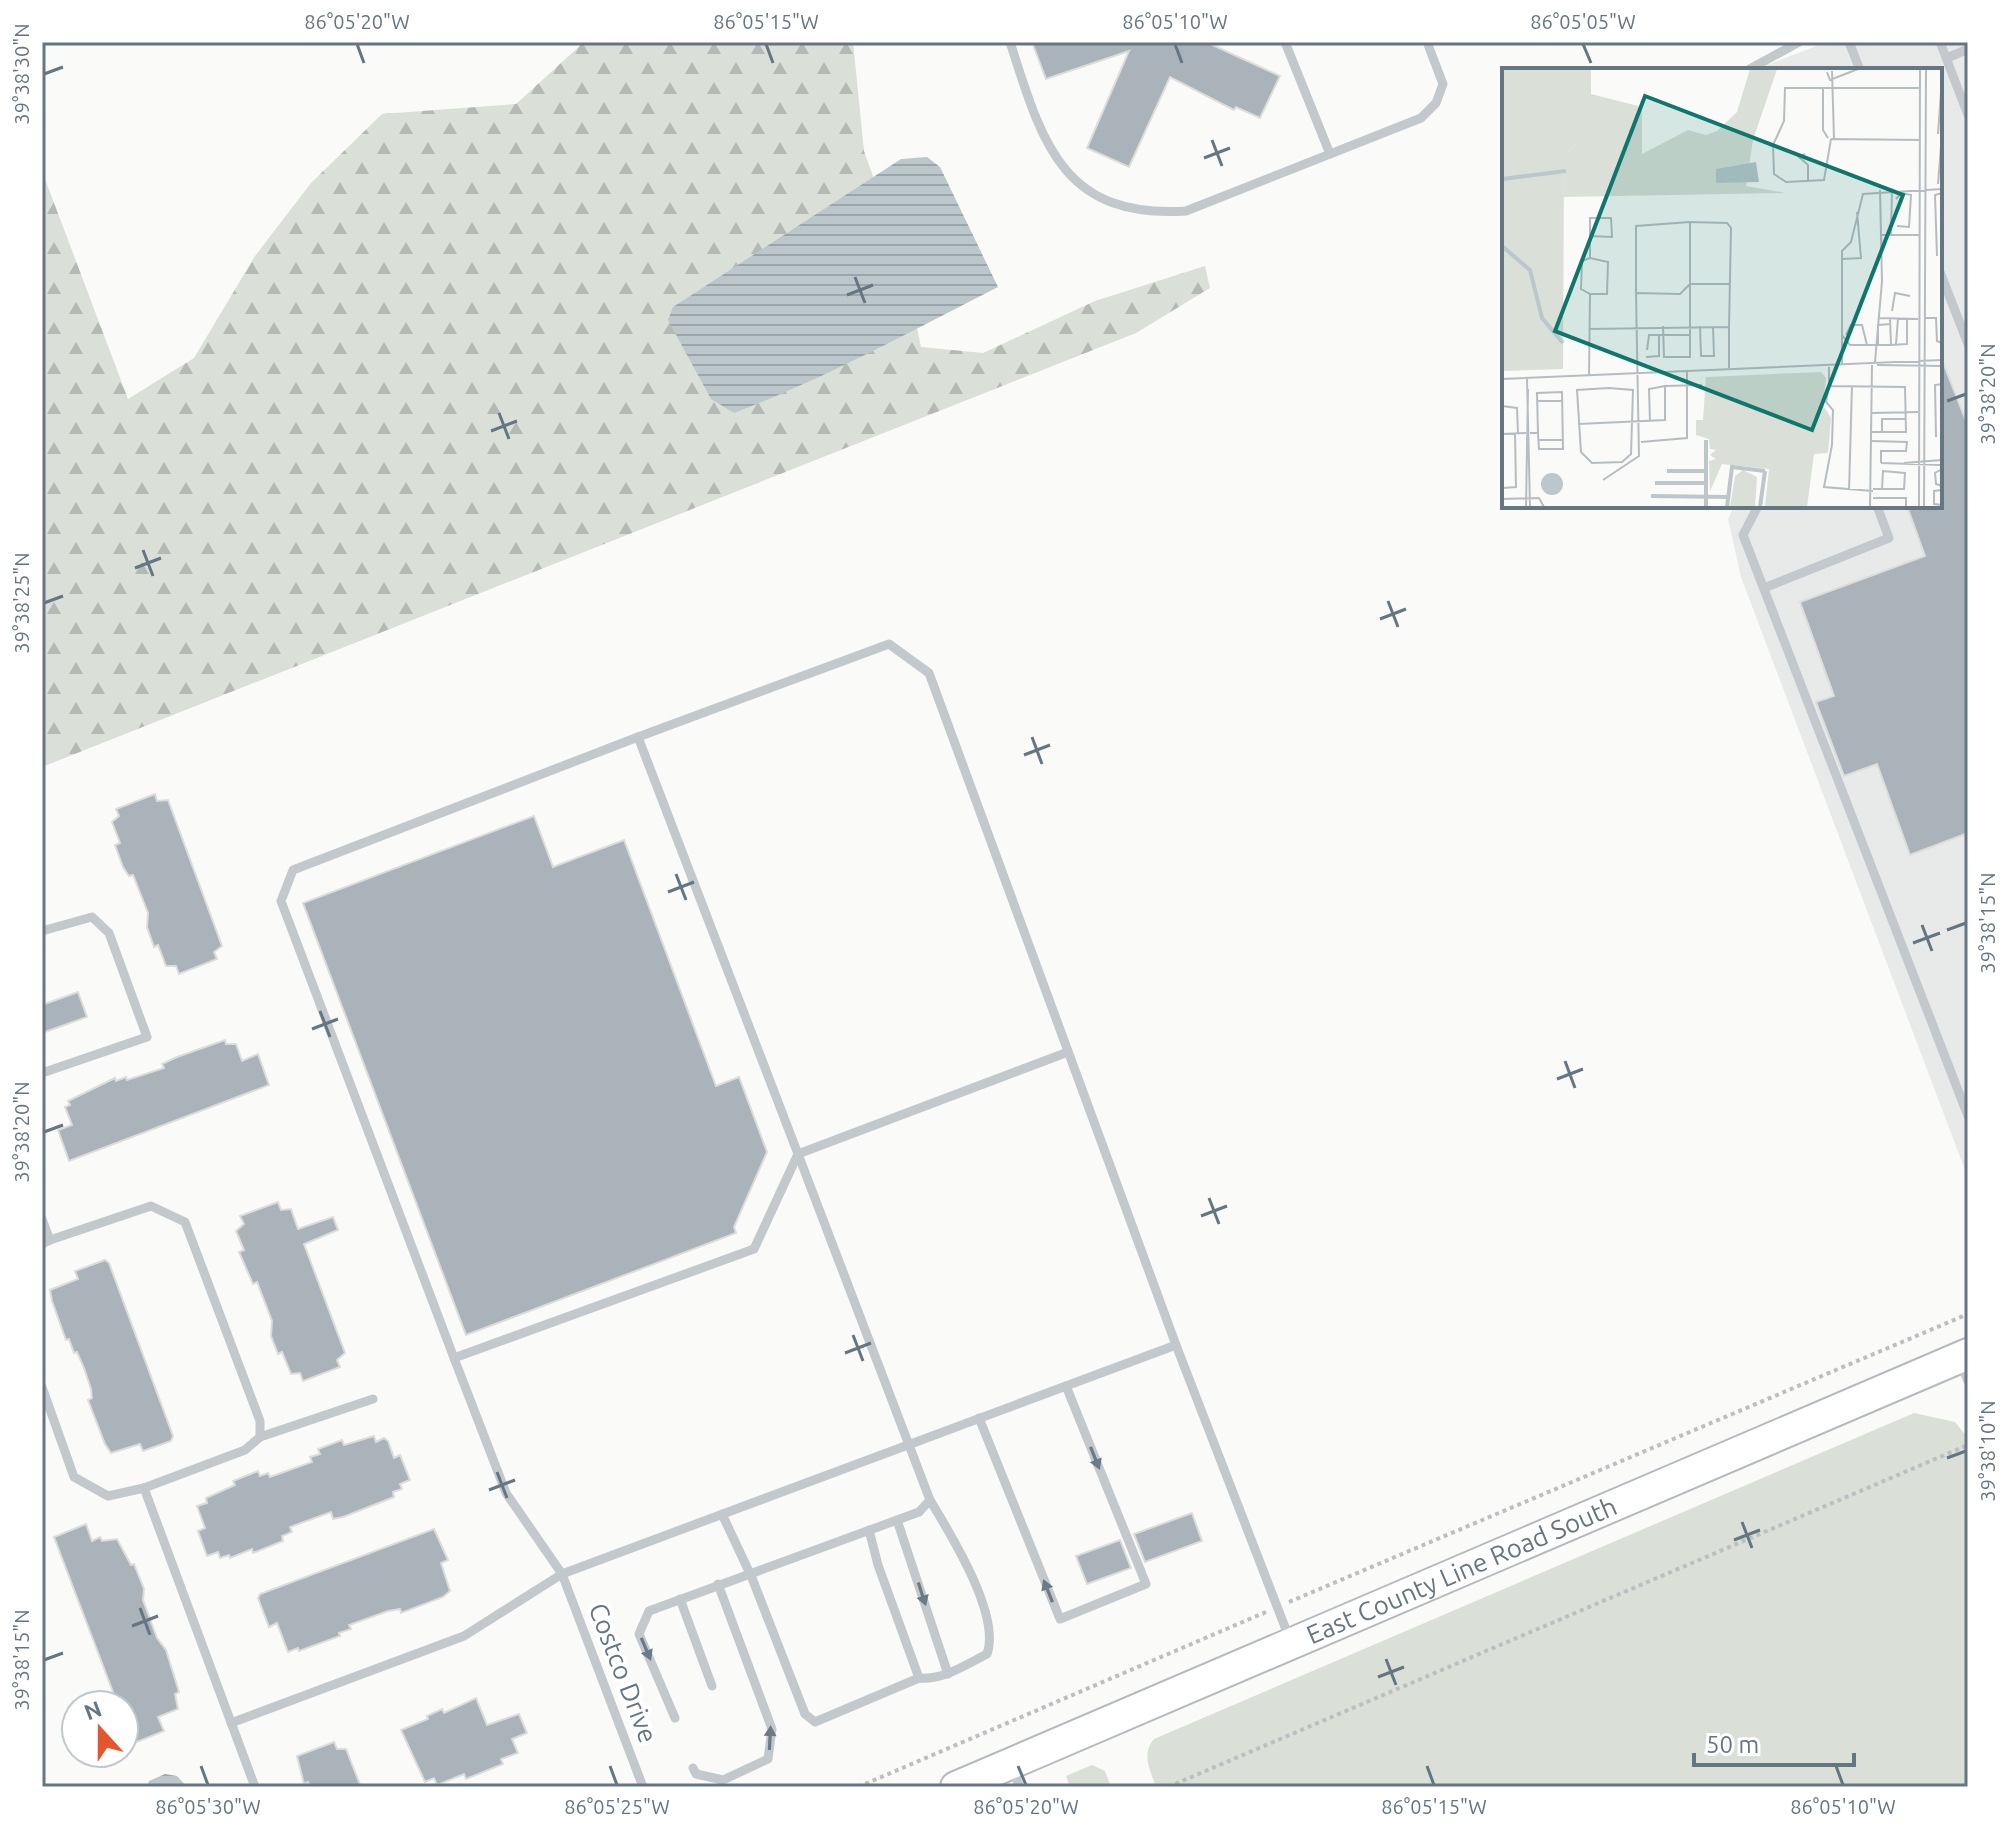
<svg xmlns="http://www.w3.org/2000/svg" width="2010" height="1829" font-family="Ubuntu,sans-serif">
  <defs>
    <pattern id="forest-firs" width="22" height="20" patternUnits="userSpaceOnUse" patternTransform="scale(2)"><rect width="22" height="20" fill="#dadfd7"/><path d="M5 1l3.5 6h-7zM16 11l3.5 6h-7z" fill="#b4b9b4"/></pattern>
    <pattern id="water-rules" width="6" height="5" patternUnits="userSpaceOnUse" patternTransform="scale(2)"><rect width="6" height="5" fill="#bbc7cb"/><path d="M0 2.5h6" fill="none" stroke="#9ca6aa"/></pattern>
  </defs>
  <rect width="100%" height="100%" fill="#fafaf8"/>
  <path fill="#e8e9e9" d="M1827,42h141v1136l-227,-601 -13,-58 6,-13h206v-436h-186z"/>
  <g fill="#dadfd7">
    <path d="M1914,1413l41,9 13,16v349h-812c-6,-18 -15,-32 -2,-48z"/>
    <path d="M1092,1765l13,6 6,16h-41l-4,-11z"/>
  </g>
  <path fill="url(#forest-firs)" d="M584,42h269l11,109 39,110 18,86 62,6 112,-52 110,-35 5,22 -74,45 -1094,434v-596l86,228 66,-41 61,-102 56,-73 71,-69 134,-10z"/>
  <g fill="url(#water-rules)">
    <path d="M927,157l13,10 58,120c-87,44 -172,91 -264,126l-23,-14 -43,-79 5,-13 228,-148z"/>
    <path d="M165,1774l12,2 10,11h-40l2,-6z"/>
  </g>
  <g fill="#aab3b9" stroke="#dcdcda" stroke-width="2">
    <path d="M1032,42h174l74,34 -20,42 -24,-11 -2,3 -64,-33 -41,90 -42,-19 42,-97 -83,28z"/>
    <path d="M1940,355l28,71v407l-58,22 -33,-91 -33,12 -28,-74 18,-6 -34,-94 125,-46 -18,-50h33z"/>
    <path d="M155,794l2,7 11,-1 54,146 -8,6 3,7 -38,15 -3,-8h-10l-8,-21 -4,2 -7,-20 1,-14 -15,-38 -4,1 -6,-9 -8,-22 5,-2 -8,-21 7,-6 -3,-7z"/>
    <path d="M534,816l19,51 71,-27 92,246 23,-9 28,75 -33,75 2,6 -270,102 -163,-432z"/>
    <path d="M78,992l9,25 -45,16v-28z"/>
    <path d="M225,1040l1,4h10l6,17 16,-7 11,31 -200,76 -11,-31 14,-5 -7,-18 5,-2 -2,-4 47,-23 1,3 10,-4 1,3 37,-12 -2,-4 15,-7z"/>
    <path d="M278,1202l3,8 10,-1 7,20 35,-12 5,13 -34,14 41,109 -8,7 3,7 -37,14 -3,-8 -9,1 -9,-22 -4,2 -7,-18 1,-15 -15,-39 -4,2 -14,-32 5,-2 -8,-19 8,-7 -4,-8z"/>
    <path d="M105,1260l4,3 64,173 -2,5 -28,10 -3,-7 -29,9 -6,-9 -17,-44 4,-2 -1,-9 -7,-21 -7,-16 -3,1 -5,-14 -3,1 -14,-39 -2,-11 28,-11 -3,-8z"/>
    <path d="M374,1436l2,6 8,-4 4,3 6,17 6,-3 10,25 -10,4 2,5 -9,3 1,5 -51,20 -10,2 -2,-7 -41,15 2,5 -10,4 1,5 -30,12 -1,-4 -22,9 -1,-3 -9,3 -2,-6 -11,4 -9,-25 7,-3 -8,-22 10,-3 -1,-5 29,-13 -2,-4 25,-10 2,5 8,-3 2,4 42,-15 -2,-5 10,-3 -2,-5 24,-9 2,5z"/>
    <path d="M1192,1513l10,28 -57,21 -11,-28z"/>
    <path d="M86,1524l6,17 8,-4 2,4 15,-2 14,26 3,-1 10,25 -1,11 14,38 9,12 13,42 -4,2 3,15 -20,8 6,14 -32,13 -8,-20v-19h-6l-64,-168z"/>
    <path d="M434,1529l14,31 -7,3 9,28 -7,6 -42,16 -1,-4 -12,2 -39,14 2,4 -12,4 1,3 -41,15 -1,-3 -10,4 -11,-29 -8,4 -11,-29 2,-4z"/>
    <path d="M1120,1540l11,28 -44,16 -11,-28z"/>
    <path d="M476,1698l11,27 32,-11 8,19 -15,6 6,14 -17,6 2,5 -37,15 -2,-5 -27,11 -3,-7 -9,4 -24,-52 27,-11 -1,-3 15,-7 2,4z"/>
    <path d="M334,1742l3,7h9l15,38h-51l-2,-5 -4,2 -7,-28z"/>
  </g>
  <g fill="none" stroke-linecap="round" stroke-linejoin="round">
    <g stroke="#b5babe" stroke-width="34">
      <g id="primary">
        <path id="s1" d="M956,1787l1012,-433"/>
      </g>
    </g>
    <g stroke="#bbbfc2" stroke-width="4" stroke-dasharray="4 4" stroke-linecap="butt">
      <path d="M1289,1602l679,-288"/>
      <path d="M858,1787l408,-175"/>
      <path d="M1168,1787l800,-342"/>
    </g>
    <g stroke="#c3c8cc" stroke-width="9">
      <path d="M1010,42c32,100 52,177 176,169l235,-93 15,-15 7,-19 -16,-42"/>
      <path d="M1285,42l45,112"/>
      <path d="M1849,42l11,28"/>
      <path d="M1940,42l28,73"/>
      <path d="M1947,58l21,-9"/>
      <path d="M1748,70l51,-28"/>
      <path d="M1940,272l28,72"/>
      <path d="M1758,506l-15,29 225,581"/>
      <path d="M1764,588l125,-50 -12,-32"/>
      <path d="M42,931l50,-14 17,16 38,104 -105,36"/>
      <path d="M42,1219l8,21 -8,4"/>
      <path d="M50,1240l101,-34 34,16 75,199v16l-15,13 -101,38"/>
      <path d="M454,1358l-173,-457 12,-31 345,-133"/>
      <path d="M1960,1361l8,20"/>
      <path d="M42,1387l32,90 34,19 36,-8 111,299"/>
      <path d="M979,1418l81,201 86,-35 -80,-198"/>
      <path d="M260,1437l113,-38"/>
      <path d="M722,1514l30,64 53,136 10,8 104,-44c25,2 46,-13 68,-24 14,-39 -36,-119 -57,-154"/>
      <path d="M897,1520l51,154"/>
      <path d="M869,1530l9,35 41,113"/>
      <path d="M680,1599l32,87"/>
      <path d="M675,1718l-36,-84 10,-23 270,-99 11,-12 -132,-346 270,-102"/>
      <path d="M231,1723l233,-87 98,-62 614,-229 114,295"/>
      <path d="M1011,1767l9,20"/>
      <path d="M693,1768l3,6 27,6 45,-21 4,-30 -54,-145"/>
      <path d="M643,1787l-81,-213 -56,-81 -52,-135 300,-109 44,-95 -160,-417 251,-93 40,29 247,672"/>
    </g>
    <use href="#primary" stroke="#fff" stroke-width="30"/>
  </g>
  <defs><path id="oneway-solid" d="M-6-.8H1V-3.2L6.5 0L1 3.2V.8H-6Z" transform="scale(2)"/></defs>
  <g fill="#6a7a87">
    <use href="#oneway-solid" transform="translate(1095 1458) rotate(68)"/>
    <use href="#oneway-solid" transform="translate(1048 1591) rotate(-112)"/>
    <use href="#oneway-solid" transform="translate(922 1594) rotate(72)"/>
    <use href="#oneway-solid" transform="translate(646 1649) rotate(67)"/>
    <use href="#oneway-solid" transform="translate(770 1738) rotate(-87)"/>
  </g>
  <path fill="none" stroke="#657683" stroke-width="3" d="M357,44l7,19M766,44l7,19M1175,44l7,19M1583,44l8,19M44,74l19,-7M1212,140l10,26M1204,158l26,-10M855,277l10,26M847,295l26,-10M1947,401l19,-7M499,413l10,26M491,431l26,-10M143,550l10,26M135,568l26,-10M1388,601l10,26M44,603l19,-7M1380,619l26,-10M1032,737l10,27M1024,755l26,-10M676,874l10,26M668,892l26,-10M1922,925l10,26M1947,930l19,-7M1913,943l27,-10M320,1011l10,26M312,1029l26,-10M1565,1061l10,27M1557,1079l26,-10M44,1132l19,-7M1209,1198l10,26M1201,1216l26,-10M853,1335l10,26M845,1353l26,-10M1947,1458l19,-7M497,1472l10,26M489,1490l26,-10M1742,1522l10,26M1734,1540l26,-10M140,1608l10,27M132,1626l26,-10M1386,1659l10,26M44,1660l19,-7M1378,1677l26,-10M201,1766l7,19M610,1766l7,19M1018,1766l8,19M1427,1766l7,19M1836,1766l7,19"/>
  <g text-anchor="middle" stroke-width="8" stroke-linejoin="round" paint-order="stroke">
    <g font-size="26" fill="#657683" stroke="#fff">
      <text dy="9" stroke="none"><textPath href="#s1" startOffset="550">East County Line Road South</textPath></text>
      <text transform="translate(623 1673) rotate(69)" y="9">Costco Drive</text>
    </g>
  </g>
  <g transform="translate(1502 68)">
    <rect width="440" height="440" fill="#fafaf8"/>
    <path d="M0,1h77v74l-15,11 -1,215 -61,2zM319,304l5,6 -3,27 8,13 -3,35 -14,1 -7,53h-42l4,-38 -47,-5 -12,27 -1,-30 7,-2 -6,-4 6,-5 -6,-1 -1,-10 -13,-4v-15h7l3,-43zM241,402l14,7 -2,30h-25l5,-31z" fill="#dadfd7"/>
    <path d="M77,1h12v25l51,13v47l46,-24 18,5 11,-4 20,-19 13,-43h27l-24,71 -7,46 40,7 -222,4v-43l15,-11z" fill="#dadfd7"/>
    <path d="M254,94l3,20 -43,1v-14zM39 416a11 11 0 1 1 22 0a11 11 0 1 1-22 0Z" fill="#bbc7cb"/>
    <path fill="none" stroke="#bbc7cb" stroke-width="4" d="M0,111l64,-8M0,178l28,24 12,48 21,25M165,403h39M153,415h51M149,428l77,1M204,439v-67M225,439l5,-40 33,4M258,439l5,-36"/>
    <path fill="none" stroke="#b5bdc2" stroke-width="2" d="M330,3l2,68M325,4l3,8 28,-11M321,21v41l5,8M436,66l4,-56M329,71l-7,41 -38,2 -12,-8 -1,-29 11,-24 1,-33h135M329,71l89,1M303,86l-6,3 9,8v17M436,116l4,-50M394,131l5,-6 10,2 -2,32 -12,-1M379,167h38M389,167l1,-46M435,188l-2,-61 7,-2M340,191l19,-1 -4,-46M134,224v-66l54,-4M88,226h17l1,-32 -18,-4M390,243l3,-18 15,3M376,250l40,1M423,250h11l1,23 5,2M161,258l1,31h26v-22M198,258l1,30h13l-1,-29M87,261l140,-2v41M340,267l8,10h41l-1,-27M344,267l5,-10h11l5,20M394,276l2,-26M376,277v-20l12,-1M389,277l16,-1v-25M145,282l2,-15h41v-51h40M144,289l13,-1v-21M373,294l7,-81 -2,-91M340,296v-113l9,-9 12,-48 79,-5M375,297l65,1M327,299v19l76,1 1,45h-34M87,308l1,-82 -9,-5 1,-28 8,-3v-40h21l1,19 -22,-1M25,310l3,129M0,311l440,-19M163,318l37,-1M327,318l-3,16 7,8 -1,35 -8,42 49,4M107,320l24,2 -2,64 -9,8 -30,1 -11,-11 -4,-62zM35,333h25M0,338l15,2 1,26M370,345l46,-1M76,356l87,-4v-34l-16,3 1,32M380,364v-13h23M28,365h8l1,16h24l-1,-57 -25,1 1,40M0,366l24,-1M434,369l-1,-52 7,-1M36,372h25M370,373l35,1 -1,9h-25v12M139,374l46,-4v-66M379,395l61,2M402,395l38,-3M440,401l-7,4 1,11 6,2M101,412l36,-24 -3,-163 44,1 10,-10v-62l37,1 4,5 -2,99M0,420l14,-1 -1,-53M371,421h31l1,-16 -22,-2 -1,18M440,422l-8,1v13l8,1M347,423l3,-105M371,430h33v9M0,431l37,-1 5,9M24,439l2,-118M368,439l2,-142M417,439l1,-438M422,439l2,-438"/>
    <path fill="#0f766e" fill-opacity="0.15" stroke="#0f766e" stroke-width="4" d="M143,28l258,99 -91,235 -257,-99z"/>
    <rect width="440" height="440" fill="none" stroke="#657683" stroke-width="4"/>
  </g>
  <rect width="2010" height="1829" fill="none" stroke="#ffffff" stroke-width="88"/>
  <g transform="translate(100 1729) rotate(339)"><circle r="38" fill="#ffffff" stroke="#c1c8cd" stroke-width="2"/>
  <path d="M0-6L14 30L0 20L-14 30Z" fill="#e4572e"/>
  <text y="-12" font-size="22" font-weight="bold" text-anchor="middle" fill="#657683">N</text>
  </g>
  <path d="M1694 1753v12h160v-12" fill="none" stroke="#657683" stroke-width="4"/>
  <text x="1706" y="1753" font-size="24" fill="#657683" stroke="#ffffff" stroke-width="6" paint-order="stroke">50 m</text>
  <rect x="44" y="44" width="1922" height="1741" fill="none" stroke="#657683" stroke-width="3"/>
  <g font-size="20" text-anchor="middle" fill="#657683">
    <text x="357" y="29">86°05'20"W</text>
    <text x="766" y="29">86°05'15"W</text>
    <text x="1175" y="29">86°05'10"W</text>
    <text x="1583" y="29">86°05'05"W</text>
    <text transform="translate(22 74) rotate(-90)" y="7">39°38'30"N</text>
    <text transform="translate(1988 394) rotate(-90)" y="7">39°38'20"N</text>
    <text transform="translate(22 603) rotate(-90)" y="7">39°38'25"N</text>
    <text transform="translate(1988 923) rotate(-90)" y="7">39°38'15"N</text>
    <text transform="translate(22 1132) rotate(-90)" y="7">39°38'20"N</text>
    <text transform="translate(1988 1451) rotate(-90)" y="7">39°38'10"N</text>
    <text transform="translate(22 1660) rotate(-90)" y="7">39°38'15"N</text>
    <text x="208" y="1814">86°05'30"W</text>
    <text x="617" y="1814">86°05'25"W</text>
    <text x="1026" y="1814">86°05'20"W</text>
    <text x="1434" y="1814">86°05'15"W</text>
    <text x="1843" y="1814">86°05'10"W</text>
  </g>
</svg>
